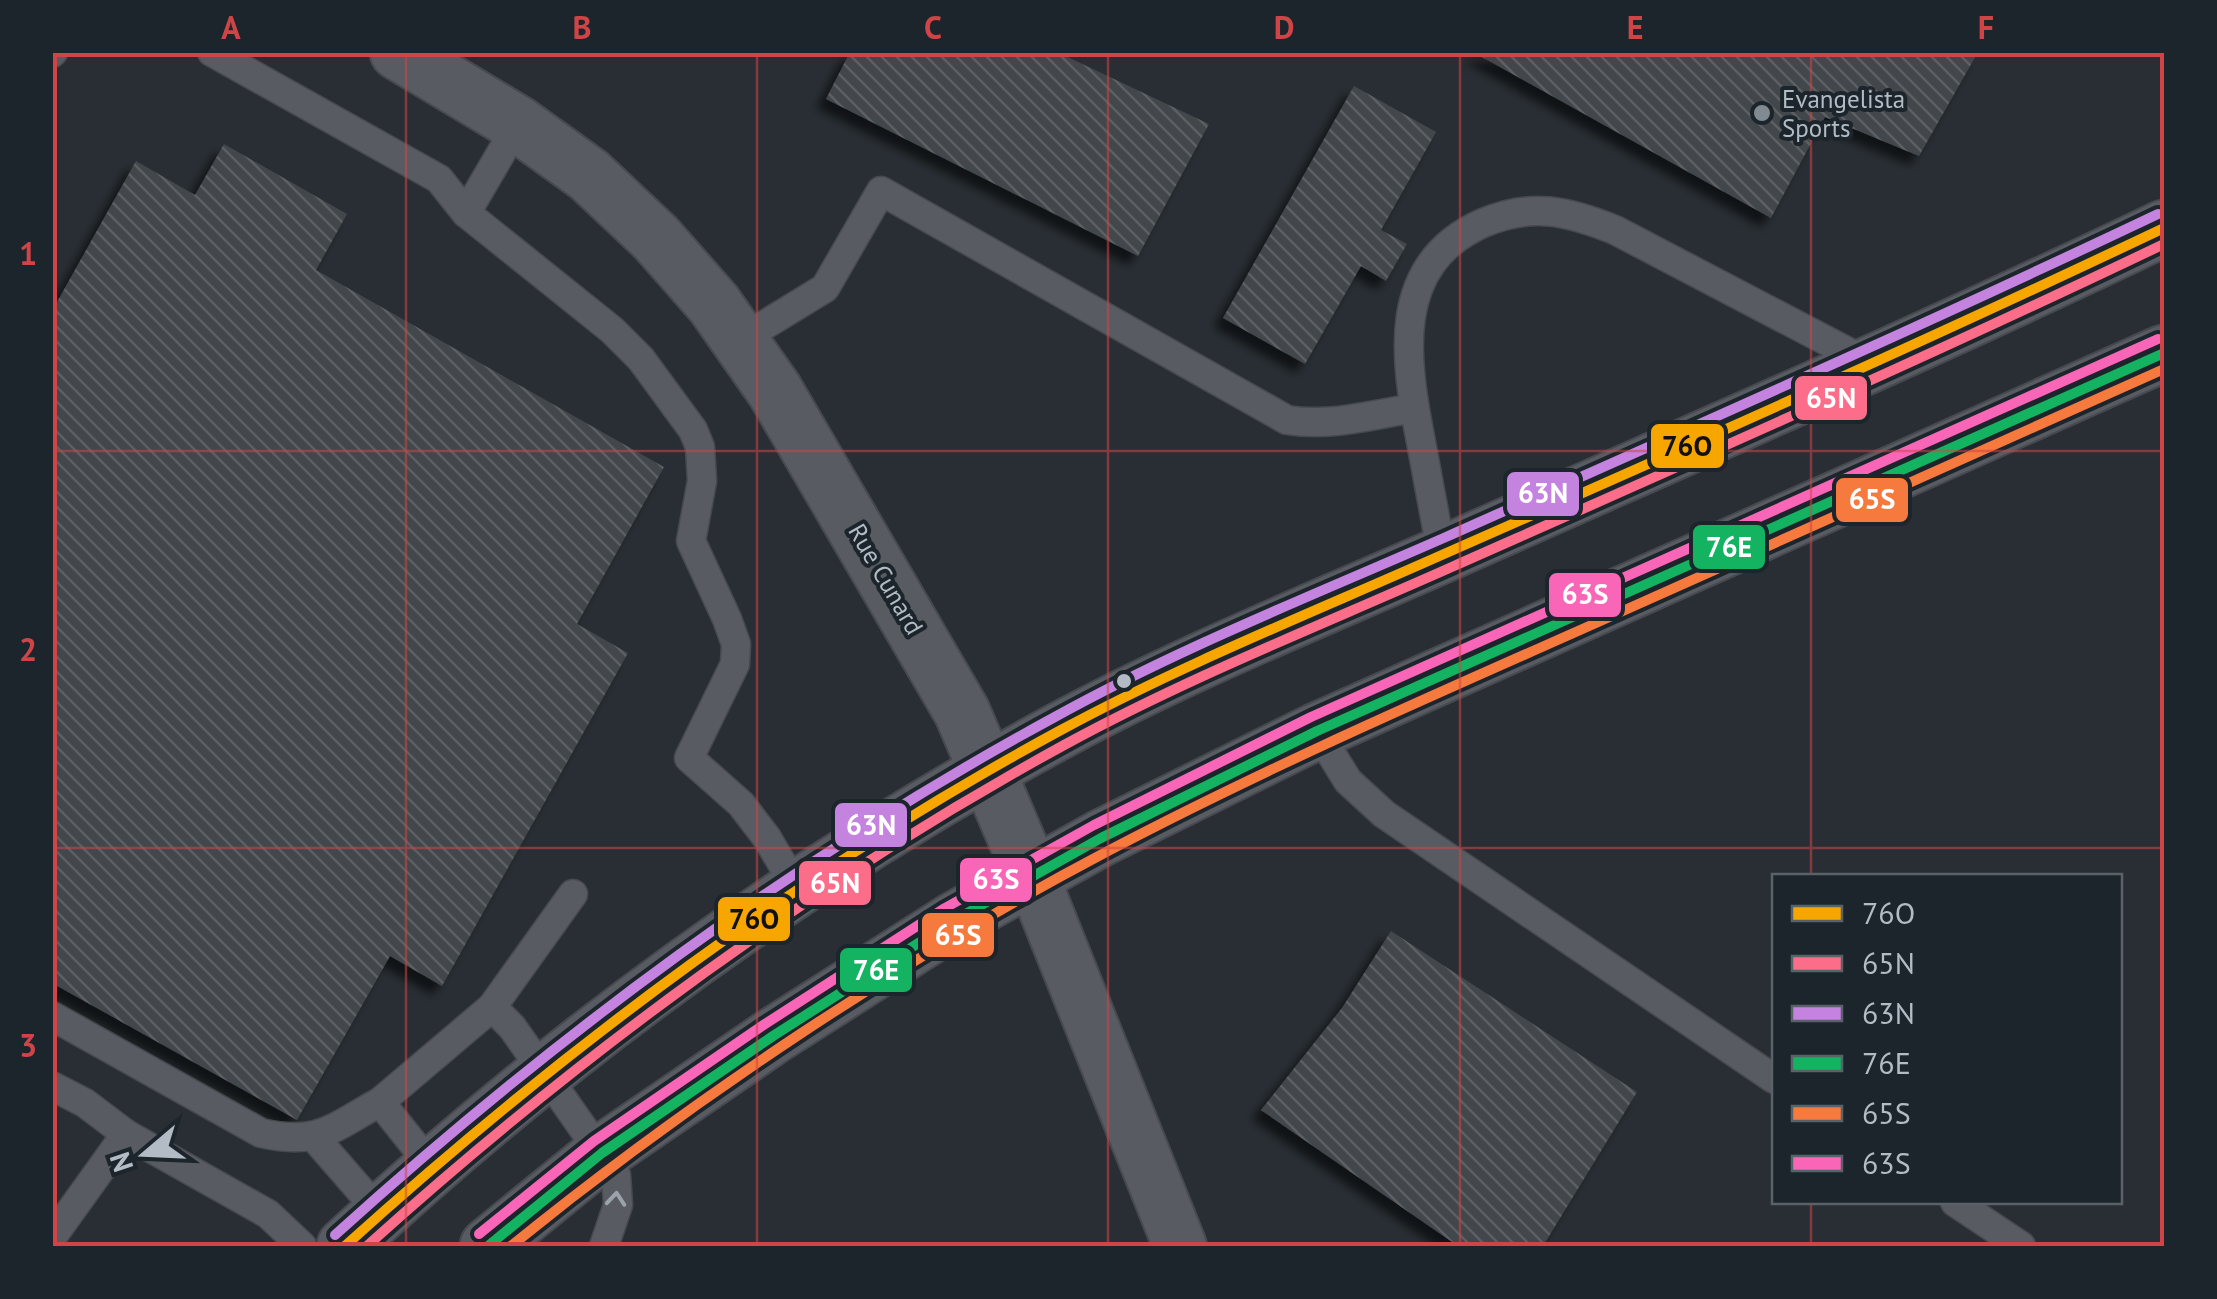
<svg xmlns="http://www.w3.org/2000/svg" width="2217" height="1299" font-family="'PT Sans',sans-serif">
  <defs>
    <pattern id="building-back-hatch" width="6" height="6" patternUnits="userSpaceOnUse" patternTransform="scale(2.5)"><rect width="6" height="6" fill="#42474b"/><path d="M-1 5l2 2M0 0l6 6M5-1l2 2" fill="none" stroke="#5b6063"/></pattern>
    <filter id="shadow"><feDropShadow dx="-9" dy="9" stdDeviation="5" flood-color="#0009"/></filter>
  </defs>
  <rect width="100%" height="100%" fill="#282e33"/>
  <g fill="url(#building-back-hatch)" filter="url(#shadow)">
    <path d="M850,52h207l152,72 -71,132 -312,-157z"/>
    <path d="M1473,52h505l-59,104 -94,-39 -54,101z"/>
    <path d="M1354,86l82,46 -55,98 26,14 -21,37 -25,-15 -56,98 -82,-46z"/>
    <path d="M224,144l123,70 -31,56 348,197 -87,157 51,29 -186,333 -52,-30 -93,164 -245,-137v-672l84,-150 59,34z"/>
    <path d="M1391,931l246,161 -94,154h-85l-197,-136 81,-102z"/>
  </g>
  <g fill="none" stroke-linecap="round" stroke-linejoin="round">
    <g stroke="#464a4e" stroke-width="31">
      <g id="service">
        <path d="M212,52l227,127 27,34"/>
        <path d="M52,53l1,-1"/>
        <path d="M518,124l-52,89 146,117 29,29 52,71 7,17 2,34 -11,60 36,78 9,25 -1,20 -46,94 52,46 26,34 30,51"/>
        <path d="M740,340l85,-52 56,-97 406,229c43,7 85,-5 127,-12"/>
        <path d="M1442,555c-7,-38 -14,-75 -21,-113 -16,-82 -32,-177 62,-219 49,-21 85,-12 132,7l254,133"/>
        <path d="M1317,731l31,50 36,33 390,265"/>
        <path d="M492,1007l81,-113"/>
        <path d="M52,1016l209,117c58,13 71,-5 119,-31"/>
        <path d="M52,1086l33,17 41,31"/>
        <path d="M314,1137l67,77"/>
        <path d="M432,1167l-52,-65 112,-95 20,20 104,148 2,30 -14,41"/>
        <path d="M1955,1202l66,44"/>
        <path d="M52,1237l74,-103 142,80 34,32"/>
      </g>
    </g>
    <g stroke="#464a4e" stroke-width="56">
      <path id="minor" d="M1032,876l148,370"/>
    </g>
    <g stroke="#464a4e" stroke-width="59">
      <g id="tertiary">
        <path d="M398,52l120,72 71,51 67,63 58,66 61,87 187,321 70,164"/>
        <path d="M345,1246c217,-202 455,-375 716,-516 122,-66 256,-120 383,-176 241,-108 483,-212 720,-326"/>
        <path d="M488,1246l114,-93 171,-117 180,-115 148,-83 216,-107 847,-378"/>
      </g>
    </g>
    <use href="#service" stroke="#585c62" stroke-width="28"/>
    <use href="#minor" stroke="#585c62" stroke-width="52"/>
    <use href="#tertiary" stroke="#585c62" stroke-width="55"/>
    <g stroke="#1d252c" stroke-width="18">
      <path id="bus-1" d="M345,1246c220,-199 455,-375 716,-516 124,-67 255,-119 383,-176 241,-106 482,-213 720,-326"/>
    </g>
    <g stroke="#1d252c" stroke-width="18">
      <path id="bus-2" d="M367,1246c214,-193 445,-363 699,-502 125,-68 258,-120 388,-178 237,-105 476,-210 710,-322"/>
    </g>
    <g stroke="#1d252c" stroke-width="18">
      <path id="bus-3" d="M335,1235c220,-199 456,-375 718,-517 126,-70 261,-123 393,-181 238,-106 476,-211 712,-323"/>
    </g>
    <g stroke="#1d252c" stroke-width="18">
      <path id="bus-4" d="M488,1246l114,-93 171,-117 180,-115 148,-83 216,-107 847,-378"/>
    </g>
    <g stroke="#1d252c" stroke-width="18">
      <path id="bus-5" d="M511,1246c181,-147 390,-286 597,-395 154,-81 312,-150 470,-220 196,-87 391,-175 586,-262"/>
    </g>
    <g stroke="#1d252c" stroke-width="18">
      <path id="bus-6" d="M479,1234l115,-93 171,-117 180,-116 149,-83 217,-108 847,-378"/>
    </g>
    <use href="#bus-1" stroke="#f7a600" stroke-width="10"/>
    <use href="#bus-2" stroke="#fb6d88" stroke-width="10"/>
    <use href="#bus-3" stroke="#c483df" stroke-width="10"/>
    <use href="#bus-4" stroke="#13b361" stroke-width="10"/>
    <use href="#bus-5" stroke="#f6793e" stroke-width="10"/>
    <use href="#bus-6" stroke="#fa66b7" stroke-width="10"/>
  </g>
  <defs><path id="oneway-chevron" d="M-2-3.5L2.5 0L-2 3.5" fill="none" stroke-width="1.6" stroke-linecap="round" stroke-linejoin="round" transform="scale(2.5)"/></defs>
  <use stroke="#9ca3ac" href="#oneway-chevron" transform="translate(616 1199) rotate(-85)"/>
  <path fill="none" stroke="#cf4547" stroke-width="2.5" stroke-opacity="0.55" d="M406,52v1194M757,52v1194M1108,52v1194M1460,52v1194M1811,52v824M52,451h2112M52,848h2112M1811,1202v44"/>
  <circle fill="#828a91" stroke="#1d252c" stroke-width="4" cx="1762" cy="113" r="10"/>
  <circle fill="#b3bbc4" stroke="#1d252c" stroke-width="4" cx="1124" cy="681" r="9"/>
  <g text-anchor="middle" stroke-width="8" stroke-linejoin="round" paint-order="stroke">
    <g font-size="25" fill="#b3bbc4" stroke="#1d252c" text-anchor="start">
      <text x="1782" y="108">Evangelista<tspan x="1782" dy="29">Sports</tspan></text>
    </g>
    <g font-size="25" fill="#b3bbc4" stroke="#1d252c">
      <text transform="translate(886 579) rotate(60)" y="9">Rue Cunard</text>
    </g>
  </g>
  <g stroke="#1d252c" stroke-width="4">
    <rect x="1793" y="374" width="76" height="48" rx="10" fill="#fb6d88"/>
    <rect x="1649" y="422" width="77" height="48" rx="10" fill="#f7a600"/>
    <rect x="1505" y="470" width="76" height="48" rx="10" fill="#c483df"/>
    <rect x="1834" y="476" width="76" height="48" rx="10" fill="#f6793e"/>
    <rect x="1691" y="523" width="76" height="48" rx="10" fill="#13b361"/>
    <rect x="1547" y="571" width="76" height="48" rx="10" fill="#fa66b7"/>
    <rect x="833" y="801" width="76" height="48" rx="10" fill="#c483df"/>
    <rect x="958" y="856" width="76" height="48" rx="10" fill="#fa66b7"/>
    <rect x="797" y="859" width="76" height="48" rx="10" fill="#fb6d88"/>
    <rect x="716" y="895" width="76" height="48" rx="10" fill="#f7a600"/>
    <rect x="920" y="911" width="76" height="48" rx="10" fill="#f6793e"/>
    <rect x="838" y="946" width="76" height="48" rx="10" fill="#13b361"/>
  </g>
  <g font-size="28" text-anchor="middle" font-weight="bold" fill="#fff">
    <text x="1831" y="408">65N</text>
    <text x="1543" y="503">63N</text>
    <text x="1872" y="509">65S</text>
    <text x="1729" y="557">76E</text>
    <text x="1585" y="604">63S</text>
    <text x="871" y="835">63N</text>
    <text x="996" y="889">63S</text>
    <text x="835" y="893">65N</text>
    <text x="958" y="945">65S</text>
    <text x="876" y="980">76E</text>
  </g>
  <g font-size="28" text-anchor="middle" font-weight="bold" fill="#111">
    <text x="1687" y="456">76O</text>
    <text x="754" y="929">76O</text>
  </g>
  <rect width="2217" height="1299" fill="none" stroke="#1d252c" stroke-width="110"/>
  <rect x="1772" y="874" width="350" height="330" fill="#1d252c" stroke="#596169" stroke-width="2.5"/>
  <rect x="1792" y="906" width="50" height="15" fill="#f7a600" stroke="#596169" stroke-width="2.5"/>
  <text x="1862" y="924" font-size="30" fill="#b3bbc4">76O</text>
  <rect x="1792" y="956" width="50" height="15" fill="#fb6d88" stroke="#596169" stroke-width="2.5"/>
  <text x="1862" y="974" font-size="30" fill="#b3bbc4">65N</text>
  <rect x="1792" y="1006" width="50" height="15" fill="#c483df" stroke="#596169" stroke-width="2.5"/>
  <text x="1862" y="1024" font-size="30" fill="#b3bbc4">63N</text>
  <rect x="1792" y="1056" width="50" height="15" fill="#13b361" stroke="#596169" stroke-width="2.5"/>
  <text x="1862" y="1074" font-size="30" fill="#b3bbc4">76E</text>
  <rect x="1792" y="1106" width="50" height="15" fill="#f6793e" stroke="#596169" stroke-width="2.5"/>
  <text x="1862" y="1124" font-size="30" fill="#b3bbc4">65S</text>
  <rect x="1792" y="1156" width="50" height="15" fill="#fa66b7" stroke="#596169" stroke-width="2.5"/>
  <text x="1862" y="1174" font-size="30" fill="#b3bbc4">63S</text>
  <g transform="translate(145 1154) rotate(251)" stroke="#1d252c" stroke-width="8" paint-order="stroke">
  <path d="M0-8L18 38L0 25L-18 38Z" fill="#b3bbc4"/>
  <text y="-15" font-size="28" font-weight="bold" text-anchor="middle" fill="#b3bbc4">N</text>
  </g>
  <rect x="55" y="55" width="2107" height="1189" fill="none" stroke="#cf4547" stroke-width="4"/>
  <g font-size="32" text-anchor="middle" font-weight="bold" fill="#cf4547">
    <text x="231" y="39">A</text>
    <text x="582" y="39">B</text>
    <text x="933" y="39">C</text>
    <text x="1284" y="39">D</text>
    <text x="1635" y="39">E</text>
    <text x="1986" y="39">F</text>
    <text x="28" y="265">1</text>
    <text x="28" y="661">2</text>
    <text x="28" y="1057">3</text>
  </g>
</svg>
